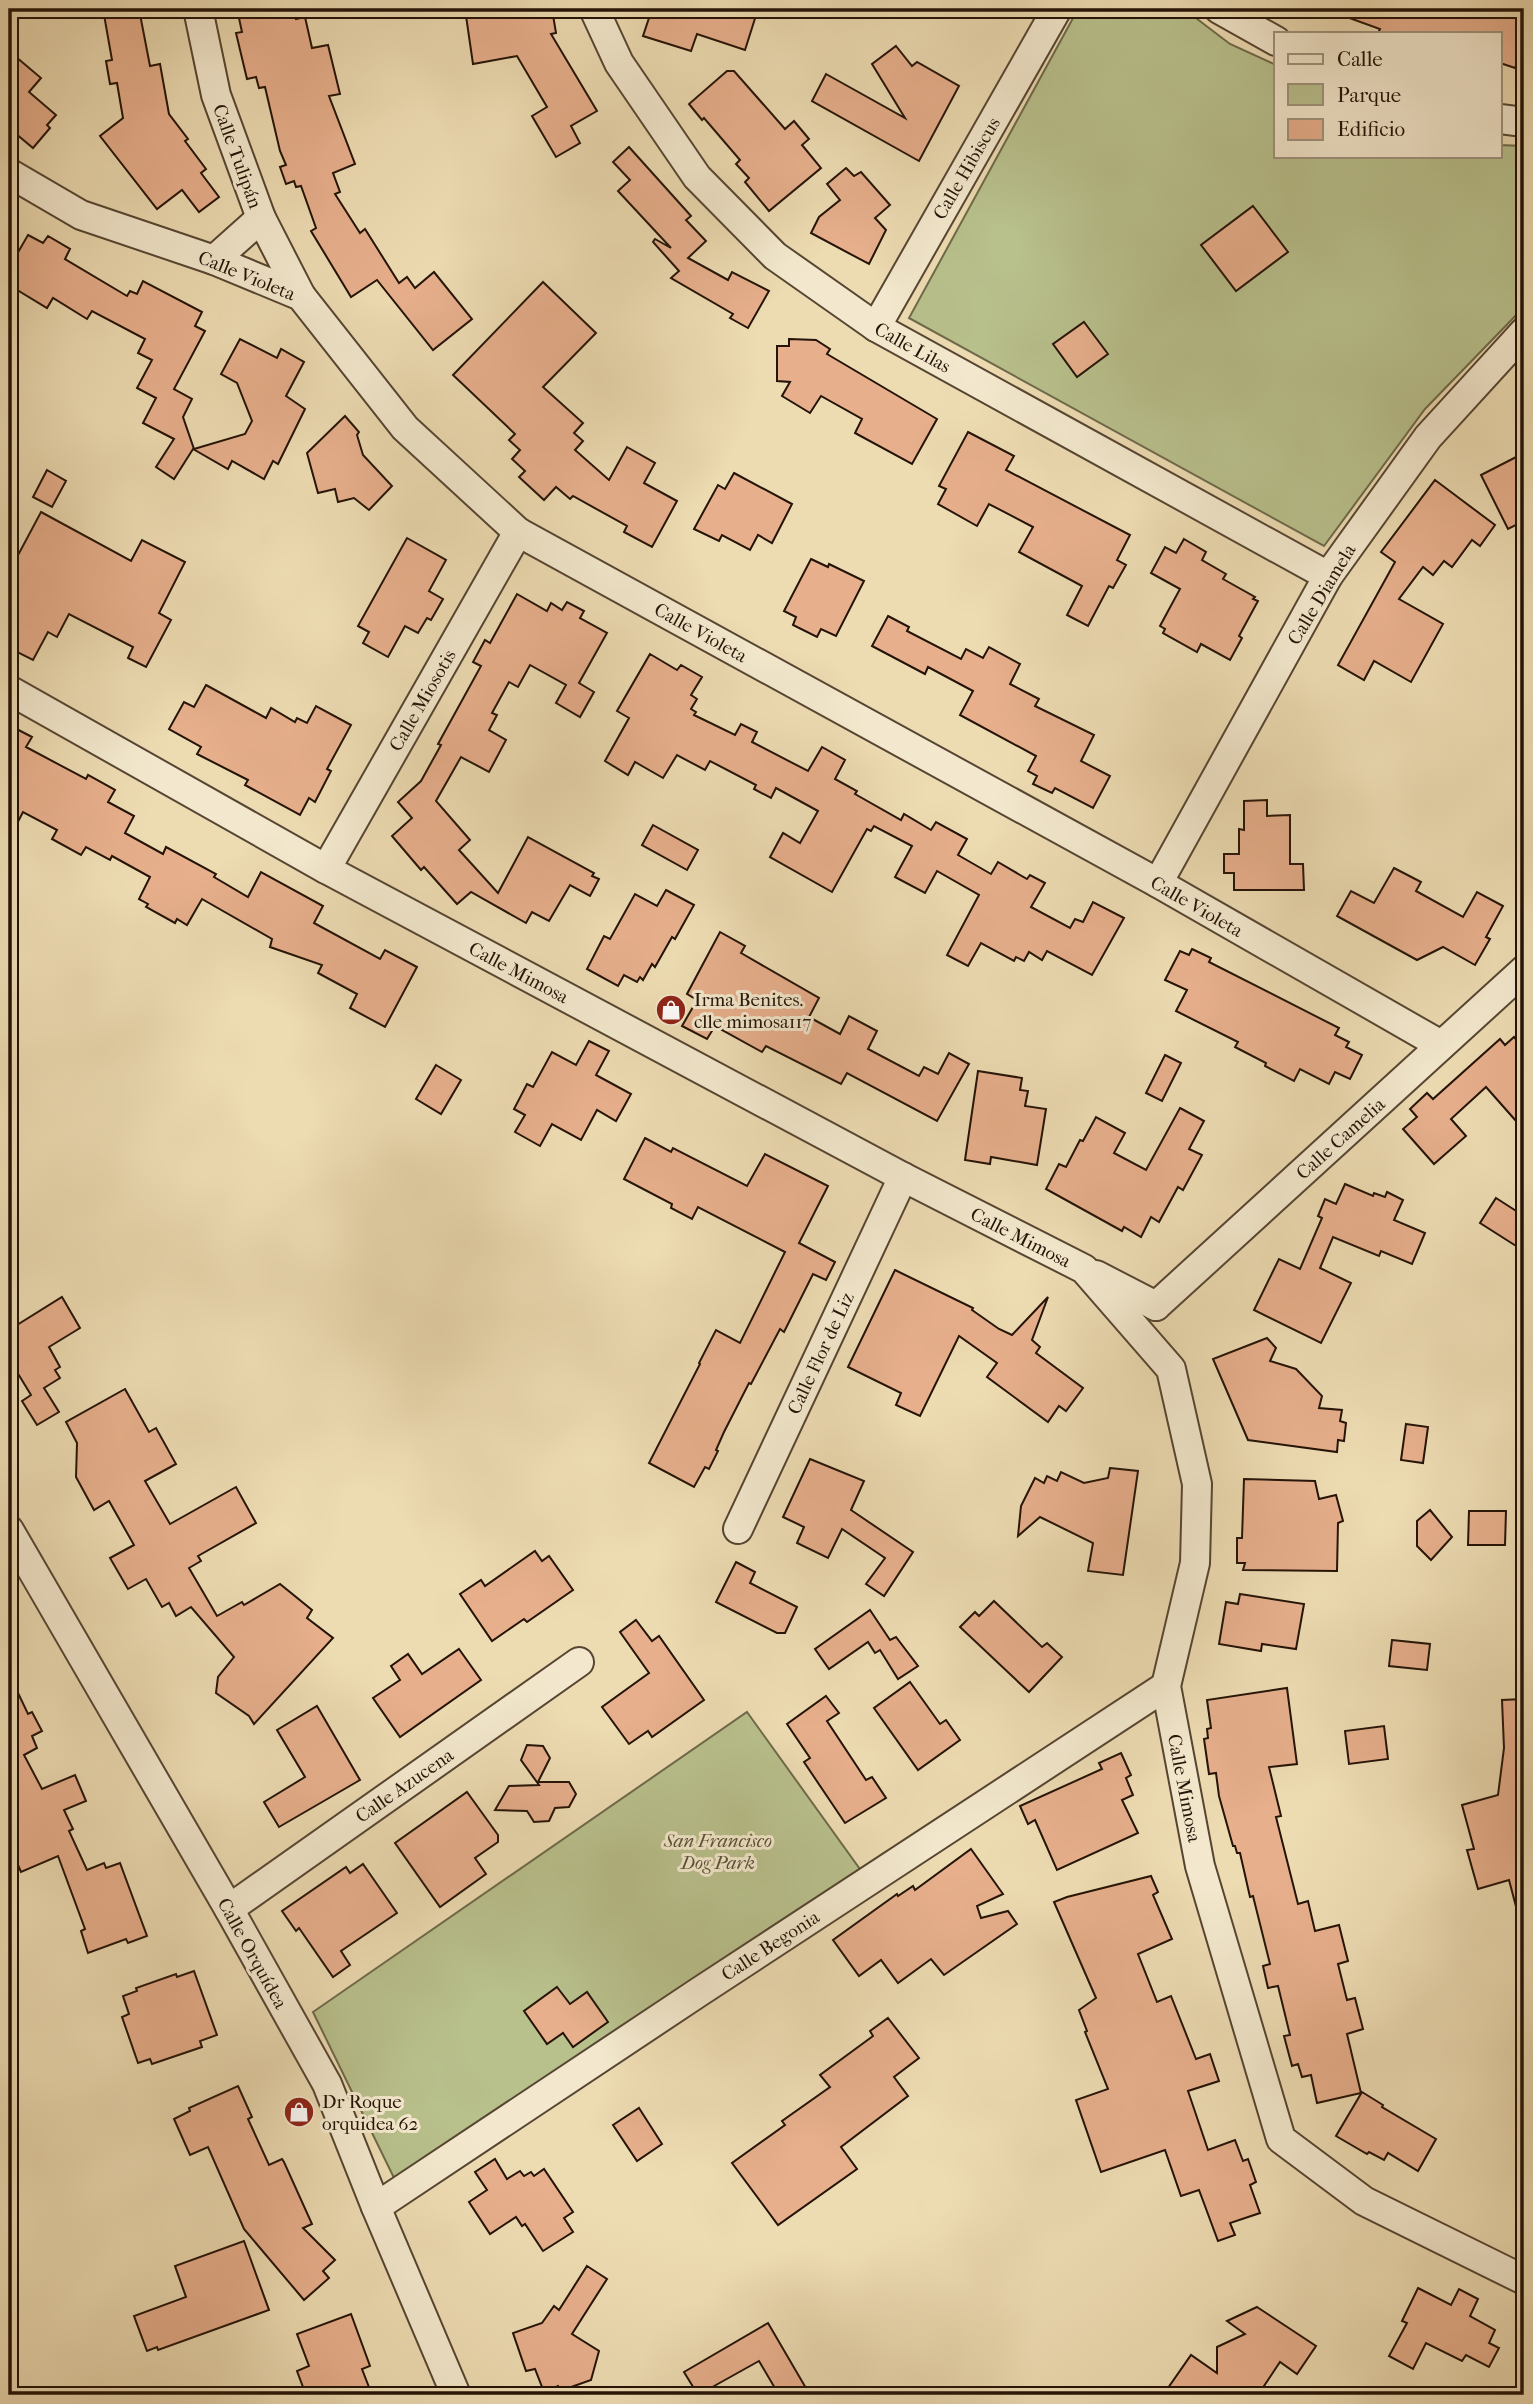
<svg xmlns="http://www.w3.org/2000/svg" width="1533" height="2404" font-family="'IM FELL French Canon',serif">
  <rect width="100%" height="100%" fill="#eddbb2"/>
  <filter id="stains"><feTurbulence type="fractalNoise" baseFrequency=".00286" numOctaves="4"/><feColorMatrix values="0 0 0 0 .2 0 0 0 0 .09 0 0 0 0 .02 0 0 0 .5 -.17"/></filter>
  <radialGradient id="worn" r=".72"><stop offset=".6" stop-color="#630" stop-opacity="0"/><stop offset="1" stop-color="#630" stop-opacity=".3"/></radialGradient>
  <g fill="#b8c08c" stroke="#6e6a4a" stroke-width="2">
    <path d="M1078,9h106l46,35 46,21v91h224v-11l24,1v161l-99,102 -101,137 -415,-228z"/>
    <path d="M747,1712l115,160 -466,310 -83,-170z"/>
  </g>
  <g fill="#e7af8c" stroke="#241307" stroke-width="2">
    <path d="M103,9h36l11,57 10,-2 9,50 19,25 -3,2 21,28 -5,4 18,24 -20,15 -17,-22 -25,19 -57,-73 23,-18 -6,-35 -7,1 -4,-23 6,-1z"/>
    <path d="M237,9h57l2,10 9,-2 7,31 16,-3 12,49 -11,2 26,68 -22,9 7,19 -5,2 25,39 5,-4 34,54 8,-6 8,11 19,-16 38,47 -39,31 -56,-70 -26,17 -40,-66 5,-3 -15,-42 -5,1 -2,-6 -8,3 -6,-17 6,-2 -6,-14 -15,-64 -6,1 -3,-11 -9,2 -11,-46 6,-1z"/>
    <path d="M465,9h87l4,24 -5,1 46,77 -26,15 9,17 -24,14 -24,-41 15,-9 -30,-51 -44,8z"/>
    <path d="M652,9h106l-13,41 -48,-16 -6,17 -48,-15z"/>
    <path d="M1330,9h194v33l-9,26 -15,-5v-30h-122l2,-4 -50,-18z"/>
    <path d="M896,46l16,20 5,-4 42,24 -40,75 -107,-60 14,-27 79,44 -33,-54z"/>
    <path d="M9,51l32,27 -12,14 27,23 -9,10 3,3 -17,20 -24,-20z"/>
    <path d="M727,71h7l51,58 9,-8 15,18 -7,6 19,23 -52,43 -24,-29 4,-4 -13,-14 4,-4 -36,-42 -2,2 -13,-16z"/>
    <path d="M629,147l62,69 -5,4 20,21 -18,17 40,22 4,-8 37,19 -21,37 -18,-10 3,-4 -62,-36 8,-7 -26,-29 2,-3 16,9 -53,-57 12,-11 -17,-18z"/>
    <path d="M846,168l8,8 7,-4 29,33 -15,13 11,12 -17,34 -58,-31 8,-16 21,-17 -13,-16z"/>
    <path d="M1253,206l35,46 -52,39 -35,-46z"/>
    <path d="M28,235l15,8 5,-7 22,13 -5,10 62,37 3,-5 7,3 6,-13 59,31 -7,14 10,5 -31,58 18,10 -9,18 11,32 51,-15 7,-13 -15,-38 -16,-9 19,-35 37,19 4,-9 23,13 -18,34 19,13 -27,55 -5,-3 -9,18 -32,-18 -4,8 -35,-20 -19,30 -18,-12 18,-28 -31,-16 13,-25 -19,-10 15,-28 -14,-7 7,-14 -53,-28 -5,8 -34,-21 -6,10 -38,-23v-17z"/>
    <path d="M543,282l53,51 -53,54 40,36 -9,10 9,8 -8,9 34,30 18,-33 28,16 -11,20 33,18 -25,46 -28,-15 3,-6 -54,-30 -3,3 -14,-12 -12,13 -25,-23 6,-6 -13,-12 8,-9 -11,-10 6,-6 -62,-59z"/>
    <path d="M1084,322l24,32 -31,23 -24,-33z"/>
    <path d="M789,339l27,1 14,9 -3,5 110,65 -25,45 -57,-31 7,-14 -41,-23 -11,17 -28,-17 8,-14 -13,-1v-35h12z"/>
    <path d="M345,416l14,16 -2,3 6,20 29,31 -23,24 -15,-12 -16,4 -3,-13 -17,4 -11,-40z"/>
    <path d="M968,432l46,24 -8,14 124,65 -13,25 9,5 -13,23 -4,-2 -21,40 -21,-11 15,-29 -63,-34 14,-25 -44,-23 -12,22 -39,-22 8,-15 -7,-3z"/>
    <path d="M1524,453v68l-16,8 -27,-54z"/>
    <path d="M47,470l19,11 -14,26 -19,-10z"/>
    <path d="M734,473l58,31 -20,39 -14,-8 -8,15 -28,-15 -3,6 -25,-12 24,-44 7,4z"/>
    <path d="M1435,480l60,45 -15,21 -8,-6 -20,27 -8,-6 -11,14 -10,-8 -24,32 44,25 -32,58 -37,-21 -10,19 -26,-15 57,-103 -14,-10z"/>
    <path d="M41,512l90,49 11,-21 43,22 -26,51 12,7 -25,47 -18,-9 5,-11 -64,-33 -12,23 -9,-5 -15,28 -24,-12v-8l6,-12 -6,-4v-52z"/>
    <path d="M407,538l39,22 -17,31 14,8 -12,21 -4,-2 -9,15 -13,-7 -17,31 -25,-14 6,-11 -11,-6z"/>
    <path d="M1184,539l22,13 -4,8 24,14 -3,5 32,18 -2,2 5,2 -19,35 3,2 -12,22 -29,-16 -4,8 -34,-19 2,-4 -5,-3 20,-37 -29,-16 14,-26 11,6z"/>
    <path d="M811,559l17,8 1,-3 35,17 -28,55 -15,-7 -4,8 -24,-12 3,-8 -12,-6z"/>
    <path d="M517,594l30,17 4,-8 11,7 5,-8 17,9 -4,7 27,15 -28,50 15,9 -14,25 -24,-14 10,-18 -36,-20 -12,22 -9,-5 -17,31 5,2 -8,15 17,10 -17,32 -28,-15 -25,44 34,39 -11,10 39,43 30,-56 66,36 -2,3 7,3 -9,17 -20,-11 -21,36 -17,-9 -6,11 -55,-31 -14,12 -33,-37 -3,3 -29,-34 20,-18 -14,-16 23,-21 20,-36 -3,-1 43,-78 -8,-4 12,-22 5,3z"/>
    <path d="M888,616l21,11 -2,4 54,28 5,-10 17,9 6,-11 31,17 -10,20 29,15 -4,7 59,29 -13,26 29,15 -17,32 -38,-20 -3,5 -19,-9 4,-8 -9,-5 8,-15 -76,-41 13,-24 -45,-24 -3,7 -53,-28z"/>
    <path d="M650,654l27,16 4,-5 21,12 -11,18 6,4 -6,10 5,3 -2,3 41,20 6,-11 16,8 -5,10 56,29 14,-24 23,13 -10,19 22,12 -2,3 46,26 3,-6 27,16 5,-8 31,17 -9,16 33,19 7,-12 29,17 3,-4 15,8 -14,24 39,21 5,-9 8,3 10,-20 31,16 -32,57 -45,-24 -5,9 -13,-8 -5,9 -8,-4 -2,4 -33,-18 -13,23 -21,-11 32,-60 -42,-24 -12,22 -30,-16 17,-31 -38,-20 -3,5 -4,-2 -35,63 -62,-35 13,-24 17,10 18,-32 -42,-23 -5,10 -17,-9 2,-4 -46,-24 -5,9 -28,-15 -14,23 -28,-16 -7,13 -23,-14 24,-43 -12,-7z"/>
    <path d="M206,685l60,33 5,-10 24,14 2,-4 10,5 9,-17 35,19 -24,44 4,2 -16,31 -6,-4 -9,17 -55,-30 3,-5 -51,-26 4,-7 -32,-18 15,-27 10,5z"/>
    <path d="M9,725l23,12 -6,10 60,32 2,-4 27,15 -7,12 26,14 -9,17 38,21 3,-7 50,27 -2,3 34,20 13,-25 62,34 -9,17 66,36 5,-9 32,17 -32,60 -35,-19 7,-14 -39,-21 4,-8 -52,-18 2,-8 -70,-40 -15,26 -10,-6 -2,4 -29,-16 2,-3 -9,-5 11,-22 -38,-21 -2,4 -24,-13 -5,8 -29,-16 5,-9 -34,-18 -14,27z"/>
    <path d="M1267,800v16l23,-1v49h13l1,26h-70v-17h-10v-19h15v-25l5,1v-29z"/>
    <path d="M653,825l45,25 -11,20 -45,-25z"/>
    <path d="M1394,868l27,14 -5,9 47,26 14,-25 26,14 -17,31 4,2 -15,26 -32,-18 -26,13 -80,-44 14,-25 23,12z"/>
    <path d="M666,890l28,15 -19,34 -3,-2 -17,30 -3,-3 -9,16 -3,-3 -3,5 -13,-7 -6,11 -31,-17 17,-33 6,3 25,-45 22,12z"/>
    <path d="M720,932l25,14 -4,7 78,45 -10,19 31,17 9,-18 28,15 -9,18 51,27 5,-9 14,7 11,-21 20,11 -32,57 -90,-48 -6,11 -75,-38 -4,6 -47,-26 -8,13 -25,-13 15,-26 -10,-6z"/>
    <path d="M1192,949l19,9 -2,4 130,66 -4,7 14,7 -3,5 16,8 -12,24 -15,-7 -6,12 -29,-15 -6,12 -29,-15 1,-3 -31,-16 3,-5 -62,-31 11,-21 -22,-10 15,-29 9,4z"/>
    <path d="M1514,1037l10,11v82l-38,-43 -35,32 15,17 -32,28 -31,-35 14,-12 -7,-8 17,-16 6,6 67,-60 5,6z"/>
    <path d="M589,1041l20,10 -13,24 35,19 -15,27 -19,-11 -16,30 -29,-16 -12,22 -25,-14 10,-17 -11,-6 13,-25 6,3 19,-35 24,13z"/>
    <path d="M1165,1055l16,8 -19,38 -16,-8z"/>
    <path d="M436,1065l25,15 -20,34 -25,-15z"/>
    <path d="M978,1071l44,7 -2,12 8,1 -3,15 21,3 -9,56 -46,-8 -1,7 -25,-4z"/>
    <path d="M1180,1108l24,13 -15,28 13,6 -19,35 -5,-3 -19,35 -8,-5 -10,20 -17,-10 -2,4 -76,-42 13,-25 7,3 14,-27 3,1 13,-24 29,16 -11,20 32,17z"/>
    <path d="M645,1138l26,14 2,-4 74,38 18,-32 63,32 -29,57 36,19 -9,18 -13,-6 -29,58 -4,-3 -29,55 -2,-1 -25,49 -8,18 2,1 -9,18 -4,-2 -11,20 -45,-24 51,-99 -1,-1 17,-33 24,13 45,-91 -87,-45 -6,12 -21,-11 1,-4 -48,-25z"/>
    <path d="M1345,1184l28,12 1,-3 11,4 2,-5 16,8 -9,20 31,13 -13,31 -31,-13 -2,5 -46,-19 -13,31 31,15 -30,60 -67,-33 25,-51 21,10 22,-51 -4,-2 7,-17 11,5z"/>
    <path d="M1496,1198l28,18v35l-44,-28z"/>
    <path d="M895,1270l78,38 -1,2 27,19 13,6 36,-38 -16,43 8,7 -4,6 47,35 -17,23 -7,-5 -11,16 -61,-45 10,-14 -38,-27 -39,80 -24,-11 5,-12 -53,-26z"/>
    <path d="M62,1297l18,31 -31,19 11,20 -5,3 5,8 -16,10 15,24 -22,13 -15,-24 9,-6 -22,-36v-29z"/>
    <path d="M1267,1338l9,10 -6,13 26,8 26,27 -3,12 23,2 -2,11 6,2 -2,18 -6,-1 -1,12 -89,-12 -35,-81z"/>
    <path d="M125,1389l24,43 7,-4 20,36 -31,17 25,43 66,-37 20,36 -58,33 3,5 -12,7 28,48 25,-14 2,3 36,-21 32,26 -5,8 26,20 -79,86 -5,-8 -33,-23 2,-16 16,-20 -43,-50 -15,9 -7,-13 -7,4 -16,-28 -18,10 -18,-31 24,-13 -25,-44 -15,9 -18,-33 1,-34 -11,-21z"/>
    <path d="M1406,1424l22,3 -5,36 -22,-3z"/>
    <path d="M810,1459l54,22 -13,29 62,42 -29,44 -18,-12 19,-26 -43,-29 -14,29 -31,-15 7,-16 -21,-10z"/>
    <path d="M1110,1468l28,3 -15,104 -35,-4 5,-28 -53,-26 -22,19 3,-30 14,-28 9,5 3,-7 10,5 4,-9 23,11 24,-5z"/>
    <path d="M1244,1479l71,2 4,18 17,-4 7,26 -5,2 -1,48 -94,-1 2,-7h-8v-25h5z"/>
    <path d="M1430,1510l22,27 -21,23 -14,-14v-25z"/>
    <path d="M1469,1511h37l-1,34h-37z"/>
    <path d="M535,1551l7,10 7,-5 24,34 -46,32 -3,-3 -32,22 -32,-47 21,-14 4,6z"/>
    <path d="M736,1562l19,10 -5,11 47,24 -12,26h-8l-61,-31z"/>
    <path d="M1240,1594l64,10 -8,45 -34,-5 -1,7 -42,-7 7,-42 12,2z"/>
    <path d="M994,1601l48,46 5,-4 15,14 -33,35 -69,-65 15,-15 4,4z"/>
    <path d="M870,1610l20,30 6,-3 22,29 -20,13 -18,-29 -5,3 -7,-11 -39,27 -14,-20z"/>
    <path d="M636,1620l16,21 7,-5 45,64 -52,37 -4,-6 -19,13 -27,-37 47,-34 -29,-41z"/>
    <path d="M1392,1640l38,4 -3,26 -38,-4z"/>
    <path d="M459,1649l22,31 -81,57 -27,-39 27,-18 -9,-14 17,-12 14,20z"/>
    <path d="M9,1674l19,40 4,-2 10,19 -10,5 5,12 -13,7 18,34 33,-14 11,26 -22,9 9,19 -4,2 18,39 17,-7 2,5 14,-5 27,73 -19,7 -2,-4 -38,14 -7,-22 4,-2 -27,-73 -37,16 -12,-28z"/>
    <path d="M910,1682l30,42 6,-4 14,20 -42,30 -44,-62z"/>
    <path d="M1287,1688l10,76 -28,3 12,49 -5,1 22,87 10,-3 7,30 24,-6 9,36 -10,3 9,36 8,-2 8,31 -16,5 14,59 -44,10 -6,-28 -9,2 -4,-13 -6,2 -8,-30 6,-1 -12,-49 -10,2 -5,-22 7,-2 -17,-68 -3,1 -10,-44h-3l-2,-7h-2l-14,-50 -3,-23 -7,1 -5,-35 4,-1 -1,-9 4,-1 -4,-28z"/>
    <path d="M826,1696l13,17 -12,8 39,59 6,-3 14,21 -41,25 -41,-61 6,-4 -23,-34z"/>
    <path d="M1524,1699v214l-6,1 -9,-34 -31,9 -11,-39 7,-1 -12,-44 36,-10 6,-47 -2,-48z"/>
    <path d="M317,1706l43,74 -81,47 -15,-25 41,-25 -28,-47z"/>
    <path d="M1384,1726l4,33 -39,5 -4,-33z"/>
    <path d="M527,1745l16,1 7,12 -12,24h31l7,12 -7,13 -14,1 -6,13 -15,1 -7,-11 -32,-1 14,-24 30,-1 -18,-25z"/>
    <path d="M1121,1753l10,22 -5,3 7,17 -11,5 16,33 -81,37 -22,-50 -7,4 -8,-18 82,-37 -3,-6z"/>
    <path d="M467,1792l31,43v7l-23,16 11,16 -46,33 -45,-64z"/>
    <path d="M971,1849l32,45 -26,12 4,12 27,-7 9,13 -73,51 -13,-16 -33,24 -17,-23 -22,16 -26,-36 64,-46 1,2 15,-10 2,4z"/>
    <path d="M363,1864l34,49 -56,38 9,14 -17,12 -34,-49 -3,3 -14,-20 64,-44 4,6z"/>
    <path d="M1151,1876l7,16 -5,3 19,44 -34,15 19,48 14,-6 25,63 14,-5 9,27 -31,10 20,59 27,-10 8,21 5,-2 8,23 -6,3 10,28 -30,10 5,12 -17,6 -19,-51 -18,6 -16,-46 -64,22 -25,-72 32,-11 -23,-57 2,-1 -8,-21 17,-12 -42,-96 13,-5z"/>
    <path d="M194,1971l23,64 -17,6 2,6 -50,17 -2,-5 -12,4 -16,-46 7,-3 -6,-18 14,-5 -1,-3 40,-14 1,3z"/>
    <path d="M557,1987l13,17 17,-12 21,30 -35,25 -10,-14 -16,11 -23,-33z"/>
    <path d="M888,2018l31,40 -25,19 14,19 -67,51 16,22 -79,56 -46,-62 53,-38 -3,-4 48,-34 -10,-12 53,-39 -3,-5z"/>
    <path d="M238,2086l14,31 -4,2 21,46 13,-6 2,3 28,62 -9,4 32,32 -12,11 6,7 -25,22 -60,-71 -36,-82 -18,8 -16,-36 16,-8 -1,-3z"/>
    <path d="M1362,2092l21,13 -1,2 54,32 -18,32 -30,-18 -4,7 -15,-8 -2,2 -31,-18z"/>
    <path d="M639,2108l23,36 -25,17 -24,-36z"/>
    <path d="M495,2159l12,20 13,-8 4,5 7,-4 3,4 10,-7 29,43 -9,6 9,14 -30,19 -18,-27 -3,2 -6,-9 -26,17 -21,-32 18,-12 -12,-18z"/>
    <path d="M244,2241l25,69 -111,40 -1,-3 -10,4 -13,-35 52,-19 -11,-31z"/>
    <path d="M587,2266l20,13 -35,55 27,17 -8,29 -31,11 -2,-5 -14,6 -9,-23 -9,2 -13,-38 29,-10 12,-17 5,4z"/>
    <path d="M1418,2288l33,17 8,-16 19,10 -8,17 25,14 -6,13 10,5 -10,19 -23,-12 -4,6 -36,-18 -13,26 -24,-13 18,-33 -5,-2z"/>
    <path d="M1257,2307l59,39 -19,28 -17,-12 -22,33h-78l-12,-7 23,-33 26,18v-26l28,-13 -18,-13z"/>
    <path d="M351,2314l19,52 -8,3 10,26h-66l-9,-24 12,-5 -12,-32z"/>
    <path d="M768,2323l42,72h-31l-20,-34 -61,34 -14,-23z"/>
  </g>
  <g fill="none" stroke-linecap="round" stroke-linejoin="round">
    <g stroke="#564532" stroke-width="32">
      <g id="minor">
        <path d="M198,9l18,86 45,123 40,78"/>
        <path d="M594,9l25,54 78,114 78,79 101,71 452,249"/>
        <path d="M1219,9l57,32"/>
        <path d="M1500,119l24,3"/>
        <path d="M9,173l72,42 133,45 87,36 104,132 113,104 640,351 283,162"/>
        <path d="M214,260l47,-42"/>
        <path d="M876,327l181,-318"/>
        <path d="M9,690l317,179 577,308 181,92 87,100 26,115 -2,79 -29,123 34,180 81,273 83,62 160,79"/>
        <path d="M326,869l192,-337"/>
        <path d="M1158,883l170,-307 100,-139 96,-105"/>
        <path d="M1096,1275l60,31"/>
        <path d="M1156,1306l368,-336"/>
        <path d="M738,1529l165,-352"/>
        <path d="M9,1530l220,379 98,175 49,123 80,188"/>
        <path d="M229,1909l350,-247"/>
        <path d="M376,2207l323,-215 467,-306"/>
      </g>
    </g>
    <use href="#minor" stroke="#f3e8cd" stroke-width="28"/>
  </g>
  <defs>
    <g id="shop-disc" transform="scale(1.575)"><circle r="9.5" fill="#8f2418" stroke="#f3e8cd"/><path d="M-5-2.5h2.3a2.7 3.5 0 0 1 5.4 0H5L5.5 6h-11ZM-1.5-2.5h3a1.5 2.3 0 0 0-3 0Z" fill="#fff"/></g>
  </defs>
  <g fill-rule="evenodd">
    <use href="#shop-disc" x="671" y="1010"/>
    <use href="#shop-disc" x="299" y="2112"/>
  </g>
  <g text-anchor="middle" stroke-width="6" stroke-linejoin="round" paint-order="stroke">
    <g font-size="19" fill="#241307" stroke="#f3e8cd">
      <text transform="translate(238 156) rotate(70)" y="7">Calle Tulipán</text>
      <text transform="translate(966 168) rotate(-60)" y="7">Calle Hibiscus</text>
      <text transform="translate(247 275) rotate(22)" y="7">Calle Violeta</text>
      <text transform="translate(913 347) rotate(29)" y="7">Calle Lilas</text>
      <text transform="translate(1321 594) rotate(-59)" y="7">Calle Diamela</text>
      <text transform="translate(701 632) rotate(29)" y="7">Calle Violeta</text>
      <text transform="translate(422 700) rotate(-60)" y="7">Calle Miosotis</text>
      <text transform="translate(1197 906) rotate(30)" y="7">Calle Violeta</text>
      <text transform="translate(519 972) rotate(28)" y="7">Calle Mimosa</text>
      <text transform="translate(1340 1138) rotate(-42)" y="7">Calle Camelia</text>
      <text transform="translate(1021 1237) rotate(27)" y="7">Calle Mimosa</text>
      <text transform="translate(820 1353) rotate(-65)" y="7">Calle Flor de Liz</text>
      <text transform="translate(404 1785) rotate(-35)" y="7">Calle Azucena</text>
      <text transform="translate(1185 1788) rotate(79)" y="7">Calle Mimosa</text>
      <text transform="translate(770 1945) rotate(-33)" y="7">Calle Begonia</text>
      <text transform="translate(253 1953) rotate(61)" y="7">Calle Orquídea</text>
    </g>
    <g font-size="19" fill="#241307" stroke="#f3e8cd" text-anchor="start">
      <text x="694" y="1006">Irma Benites.<tspan x="694" dy="22">clle mimosa117</tspan></text>
      <text x="322" y="2108">Dr Roque<tspan x="322" dy="22">orquidea 62</tspan></text>
    </g>
    <g font-size="19" font-style="italic" fill="#585036" stroke="#f3e8cd">
      <text x="718" y="1847">San Francisco<tspan x="718" dy="22">Dog Park</tspan></text>
    </g>
  </g>
  <rect width="1533" height="2404" fill="none" stroke="#eddbb2" stroke-width="35"/>
  <rect x="10" y="10" width="1512" height="2383" fill="none" stroke="#241307" stroke-width="3.5"/>
  <rect x="18" y="18" width="1498" height="2369" fill="none" stroke="#241307" stroke-width="2"/>
  <rect x="1274" y="32" width="228" height="126" fill="#f3e8cd" stroke="#a0937e" stroke-width="2"/>
  <rect x="1288" y="54" width="35" height="10" fill="#f3e8cd" stroke="#a0937e" stroke-width="2"/>
  <text x="1337" y="66" font-size="21" fill="#241307">Calle</text>
  <rect x="1288" y="84" width="35" height="21" fill="#b8c08c" stroke="#a0937e" stroke-width="2"/>
  <text x="1337" y="102" font-size="21" fill="#241307">Parque</text>
  <rect x="1288" y="119" width="35" height="21" fill="#e7af8c" stroke="#a0937e" stroke-width="2"/>
  <text x="1337" y="136" font-size="21" fill="#241307">Edificio</text>
  <rect width="100%" height="100%" filter="url(#stains)"/>
  <rect width="100%" height="100%" fill="url(#worn)"/>
</svg>
